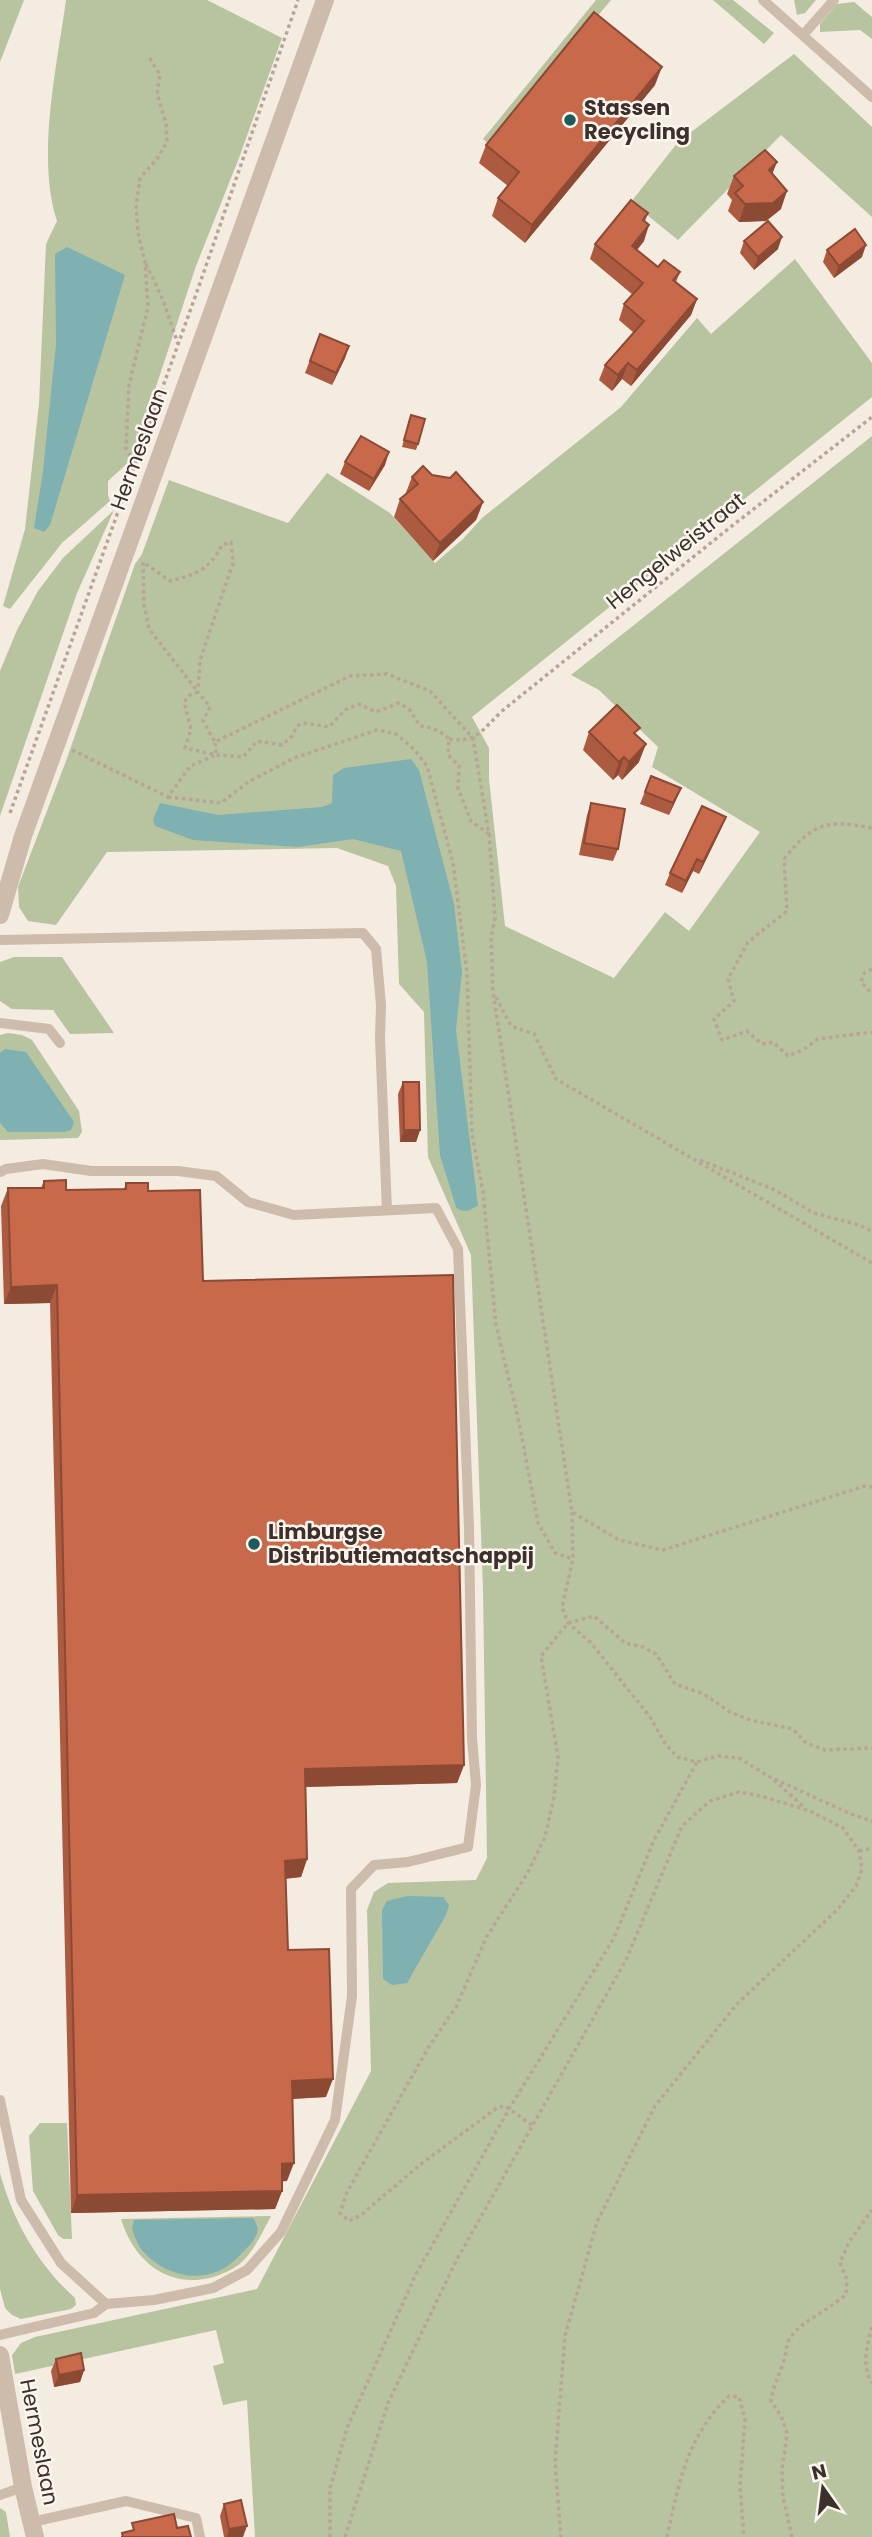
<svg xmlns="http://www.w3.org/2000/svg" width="872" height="2537" font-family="Poppins,sans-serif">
  <rect width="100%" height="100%" fill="#f4ebe1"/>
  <g fill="#b8c4a0">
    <path d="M0,0h24l-24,62z"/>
    <path d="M66,0h141l75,38 -43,120 -43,108 -64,193 -24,22v14l2,6 -48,42 -52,66 -7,-3 22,-77 14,-125 7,-160 11,-23c-21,-63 0,-155 9,-221z"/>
    <path d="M596,0h15l-121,145 -7,-6z"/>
    <path d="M713,0h20l41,33 -10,11z"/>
    <path d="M794,0h22l-11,13 -8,2z"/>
    <path d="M854,2l18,15v22l-12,-9 -40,2v-8l17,-20z"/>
    <path d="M794,54l78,73v90l-91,-82 -103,105 -47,-38 47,-60z"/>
    <path d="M795,259l77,104v34l-400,320 17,31v31l16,147 109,52 51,-66 24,19 71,-99 -108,-65 6,-20 -59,-57 -28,-15 301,-239v2101h-617l-8,-137 -24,5 -10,-39 11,-3 -8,-33 -201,44 -3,-19 9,-12 14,-6 222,-48 114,-218 -4,-161 7,-18 14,-9 88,-3 11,-22 -4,-269 -12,-334 -43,-98 -4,-145 -25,-28 -3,-98 -8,-20 -51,-18 -230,4 -51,73 -28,-4 -9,-14 -1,-20 48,-126 69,-197 7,-10 27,-74 119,43 39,-50 63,40 45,50 28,-24 19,-21 139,-111 76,-89 14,16z"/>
    <path d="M114,510l-37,83 -77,223v-145l17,-41 21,-39 25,-33z"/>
    <path d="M14,957h48l52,76 -44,1 -17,-24 -41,-1 -12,-8v-39z"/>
    <path d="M8,1033l14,2 10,5 47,71 3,21 -4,6 -78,2v-105z"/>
    <path d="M40,2123h27l5,116h-9l-5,-4 -25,-44 -4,-55z"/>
    <path d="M0,2173c13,48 38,92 75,125l1,7 -5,4 -50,10 -9,-4 -7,-7 -5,-19z"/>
    <path d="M271,2216c-9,17 -20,42 -37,52 -51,29 -97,3 -113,-49z"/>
    <path d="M0,2508l6,4 4,25h-10z"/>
  </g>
  <g fill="#7fb0b2">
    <path d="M67,247l58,28 -75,250 -6,7 -10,-4 9,-57 13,-127 -1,-90z"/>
    <path d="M411,759l8,11 35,134 8,68 -6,58 22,176 -11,5 -8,-1 -3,-3 -16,-52 -13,-193 -26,-111 -48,-12 -55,8 -105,-7 -38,-14 -2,-6 7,-17 58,12 104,-8 10,-4 1,-28 11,-7z"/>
    <path d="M5,1049l21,3 48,70 -3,8 -6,2h-57l-8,-9v-70z"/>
    <path d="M407,1896l36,1 6,8 -3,10 -39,68 -15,2 -9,-6 -1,-69 5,-9z"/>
    <path d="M253,2218c3,5 6,9 4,15 -2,8 -11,16 -17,22 -28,32 -73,25 -99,-6 -4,-6 -7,-14 -9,-20l2,-9z"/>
  </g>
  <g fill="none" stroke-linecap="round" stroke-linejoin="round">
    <g stroke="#b9a596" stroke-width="3.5" stroke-dasharray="3.5 3.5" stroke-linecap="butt">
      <path d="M146,264l17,36 15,44"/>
      <path d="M134,462l-8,-13 3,-64 19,-78 -3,-45 -7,-29 -2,-28 4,-27 17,-19 10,-17 -1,-19 -9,-29 3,-19 -11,-18"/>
      <path d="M449,739c27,5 35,-11 53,-28l226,-182 144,-112"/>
      <path d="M72,750l96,47 22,-31 26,-11 -1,-13"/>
      <path d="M168,797l53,6 27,-21 46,-24 83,-28 19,4 19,16 12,16 26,97 14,110 5,161 11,58 13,133 23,97 19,101 17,30 18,6"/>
      <path d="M10,813l189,-527 99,-286"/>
      <path d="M872,828c-46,-9 -59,-5 -88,31l3,52 -39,31 -20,37 6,22 -20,18 8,21 25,-9 15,13 11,-2 15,14 15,-6 15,-11 54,-7"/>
      <path d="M489,834l-18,-13 -13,-33 1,-22 -11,-11 1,-16c-8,-8 -17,-12 -29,-13l-10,-16 -11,-7 -23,9 -17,-8 -14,6 -16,17 -24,-4 -8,3 -5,10 -10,9 -25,-4 -14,16 -27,-2 -31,-7 6,-19 -7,-27 6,-7 8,-3 -49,-63 -5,-24 -1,-43 27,19c27,-7 39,-11 52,-36l9,-3 2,21 -33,97 -2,32 12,15 -7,14 12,21 135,-66 37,-2 43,17 43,47 16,96 6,84 -4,20 2,54 79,520 47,28 44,10 202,-64 7,1"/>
      <path d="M872,969l-8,4 -3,9 11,12"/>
      <path d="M496,997l15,29 23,8 22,45 316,184"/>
      <path d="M700,1160l73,29 41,24 45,12 13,6"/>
      <path d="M572,1512l1,47 -11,48 6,16 23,20 59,74 15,26 12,14 20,5 21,-6 21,2 31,19 81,37 21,7"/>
      <path d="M774,1780l31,28"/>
      <path d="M859,1851l13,-3"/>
      <path d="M532,2125l-27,-19 -7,1 -77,57 -60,51 -12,6 -9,-8 7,-21 81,-144 28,-41 31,-71 40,-62 18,-37 9,-40 4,-40 -17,-101 27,-33 26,-7 31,27 18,4 13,7 19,30 29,10 26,18 20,8 43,9 13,14 19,7 47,-2"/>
      <path d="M872,2327c-5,19 -11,39 0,56"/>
      <path d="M330,2537v-49l17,-60 69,-154 93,-165 105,-171 40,-98 43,-78"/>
      <path d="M345,2537l43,-134 68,-142 170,-301 56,-134 28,-25 29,-9 22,4 49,15 33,17 16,23 3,18 -6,17 -18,23 -101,95 -82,102 -58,116 -32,114 -10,126 6,75"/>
      <path d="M667,2537c12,-55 20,-101 62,-141l10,1 6,22 -5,68 4,50"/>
      <path d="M792,2537l-9,-40 -1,-27 5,-37 -6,-17 -10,-15c2,-14 7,-24 12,-37 4,-11 2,-21 10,-30 11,-14 38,-25 53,-40l1,-14 -7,-17 9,-21 23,-32"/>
    </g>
    <g stroke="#cdbbac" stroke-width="10">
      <path d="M763,0l109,97"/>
      <path d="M803,35l31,-35"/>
      <path d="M0,940l363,-7 13,16 5,56 -1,33 7,172"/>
      <path d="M0,1023l49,6 11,14"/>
      <path d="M0,1172l6,-3 37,-5 48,7h87l38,5 32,26 46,13 142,-7 22,41 11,279 3,210 4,47 -8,62 -60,15 -34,3 -23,24 1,107 -17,124 -54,112 -34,38 -34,18 -59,12 -48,4 -45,-41 -40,-63 -21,-100"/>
      <path d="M0,2335l94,-22 12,-9"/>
      <path d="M0,2495l23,-8"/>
      <path d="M32,2522l94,-21 70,17 4,19"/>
    </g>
    <g stroke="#cdbbac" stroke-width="18">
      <path d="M0,915l23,-79 302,-836"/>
      <path d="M0,2355l23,132 12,50"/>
    </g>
  </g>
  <g fill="#ac5a40">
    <path d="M655,85l-130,158 -33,-27 6,-18 10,-12 -29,-23 7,-18z"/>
    <path d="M773,174l8,35 -15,12 -27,1 -11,-11 4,-11 -5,-6 7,-18z"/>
    <path d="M648,213l-3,8 -1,20 -7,9 21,17 22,5 -4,10 21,17 -6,16 -60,71 -9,-7 -10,12 -13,-11 6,-15 29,-32 -15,-13 5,-16 9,-9 -43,-36 5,-15z"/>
    <path d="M744,241l34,8 -24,21 -14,-17z"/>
    <path d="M827,250l35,7 -28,21 -11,-16z"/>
    <path d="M320,334l29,12 -4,12 -13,27 -27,-12z"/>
    <path d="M409,421l9,23 -2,6 -14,-3z"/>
    <path d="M345,462l40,3 -16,26 -29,-17z"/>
    <path d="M432,475l51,27 -7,18 -43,41 -39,-44 6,-18 5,-4 7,-18z"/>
    <path d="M589,732l48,3 2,27 -17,18 -4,-5 -5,5 -30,-30z"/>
    <path d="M651,776l30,12 -12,27 -29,-11z"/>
    <path d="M591,803l27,46 -5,12 -34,-6 8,-40z"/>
    <path d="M721,829l-22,45 -6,-3 -11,22 -17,-8 5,-12z"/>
    <path d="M403,1082l17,48 -4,12h-16l-2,-48z"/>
    <path d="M44,1181l22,9 58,-1 2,-6 22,8 55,90 261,484 -7,18 -152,4 2,72 -6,18 -16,2 3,71 38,147 -33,2 -6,82h-5v10l-7,18 -204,4 -21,-910 -46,1 -3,-98 7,-18h33z"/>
    <path d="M56,2359l28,11 -4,12 -26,5 -3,-16z"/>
    <path d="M224,2504l19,33h-19l-4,-21z"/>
  </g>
  <g fill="#8c4a34">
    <path d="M662,67l-7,18 -130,158 7,-18z"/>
    <path d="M777,162l-7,18 -1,-10z"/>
    <path d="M787,191l-6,18 -15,12 -27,1 6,-18z"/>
    <path d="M649,225l-5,16 -17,21 5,-16z"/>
    <path d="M782,237l-4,12 -24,21 4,-13z"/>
    <path d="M866,245l-4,12 -28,21 5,-12z"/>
    <path d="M697,299l-6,16 -60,71 6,-16z"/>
    <path d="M349,346l-4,12 -13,27 4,-12z"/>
    <path d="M628,363l-6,16 -10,12 6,-16z"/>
    <path d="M389,452l-4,13 -16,26 5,-12z"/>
    <path d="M483,502l-7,18 -43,41 7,-18z"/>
    <path d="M646,744l-7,18 -17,18 7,-18z"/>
    <path d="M624,757l-6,18 -5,5 6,-18z"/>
    <path d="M681,788l-5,12 -7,15 4,-12z"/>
    <path d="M726,817l-5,12 -22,45 4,-12z"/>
    <path d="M697,859l-4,12 -11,22 4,-12z"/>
    <path d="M404,1130h16l-4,12h-16z"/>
    <path d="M57,1285l-7,18 -46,1 7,-17z"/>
    <path d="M464,1765l-7,18 -159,4 7,-18z"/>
    <path d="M307,1859l-6,18 -23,2 7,-18z"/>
    <path d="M333,2079l-7,18 -40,2 6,-18z"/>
    <path d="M294,2163l-7,18 -11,1 6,-18z"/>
    <path d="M282,2191l-7,18 -204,4 6,-18z"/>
    <path d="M84,2370l-4,12 -26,5 5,-12z"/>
    <path d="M247,2526l-4,11h-16l2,-8z"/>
  </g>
  <g fill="#c8694b" stroke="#8c4a34" stroke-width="2">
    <path d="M594,12l68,55 -130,158 -34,-27 21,-26 -33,-27z"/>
    <path d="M765,150l12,12 -8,8 18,21 -14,12 -28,1 -10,-11 8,-7 -9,-10z"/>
    <path d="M631,200l17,13 -5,7 6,5 -17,21 26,21 6,-7 16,12 -7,8 24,19 -60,71 -9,-7 -10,12 -13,-10 39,-44 -20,-17 19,-21 -48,-39z"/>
    <path d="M768,221l14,16 -24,20 -14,-16z"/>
    <path d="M855,229l11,16 -27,21 -12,-16z"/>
    <path d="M320,334l29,12 -13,27 -26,-12z"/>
    <path d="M411,415l14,4 -7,25 -14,-4z"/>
    <path d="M361,436l28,16 -15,27 -29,-17z"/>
    <path d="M423,466l9,9 18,3 6,-6 27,30 -43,41 -40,-44 18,-15 -6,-7z"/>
    <path d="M617,705l23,23 -6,5 12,11 -17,18 -5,-5 -5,5 -30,-30z"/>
    <path d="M651,776l30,12 -8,15 -28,-11z"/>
    <path d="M591,803l34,6 -7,40 -34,-6z"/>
    <path d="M702,806l24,11 -23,45 -6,-3 -11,22 -16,-8z"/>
    <path d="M403,1082h16l1,48h-16z"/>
    <path d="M66,1180v10l60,-1v-6h22v8l52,-1 3,91 250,-6 11,490 -159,4 2,90 -22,2 3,89 41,-1 4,130 -41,2 2,82 -12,1v27l-205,4 -20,-910 -46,2 -3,-99h36v-7z"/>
    <path d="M81,2353l3,17 -25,5 -3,-16z"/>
    <path d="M241,2500l6,26 -18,3 -5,-25z"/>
    <path d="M174,2514l3,14 11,-2 3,11h-70h2l-1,-4 12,-3 -2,-7z"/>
  </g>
  <g fill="#1f5a5e" stroke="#fbf5ee" stroke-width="2.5">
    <circle cx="570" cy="120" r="7"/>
    <circle cx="254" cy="1544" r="7"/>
  </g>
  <g text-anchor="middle" stroke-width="5" stroke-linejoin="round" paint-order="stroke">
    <g font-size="21" font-weight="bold" fill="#3b302b" stroke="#fbf5ee" text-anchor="start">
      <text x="584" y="115">Stassen<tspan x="584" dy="24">Recycling</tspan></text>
      <text x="268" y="1539">Limburgse<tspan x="268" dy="24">Distributiemaatschappij</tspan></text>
    </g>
    <g font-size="21" fill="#3b302b" stroke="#fbf5ee">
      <text transform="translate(139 449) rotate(-70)" y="7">Hermeslaan</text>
      <text transform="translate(676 551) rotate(-39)" y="7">Hengelweistraat</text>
      <text transform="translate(39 2442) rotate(79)" y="7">Hermeslaan</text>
    </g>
  </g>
  <g transform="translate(823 2488) rotate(346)" stroke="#fbf5ee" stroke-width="5" paint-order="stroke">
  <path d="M0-5L12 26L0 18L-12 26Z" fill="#3b302b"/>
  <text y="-10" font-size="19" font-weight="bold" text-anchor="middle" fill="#3b302b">N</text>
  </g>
</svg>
